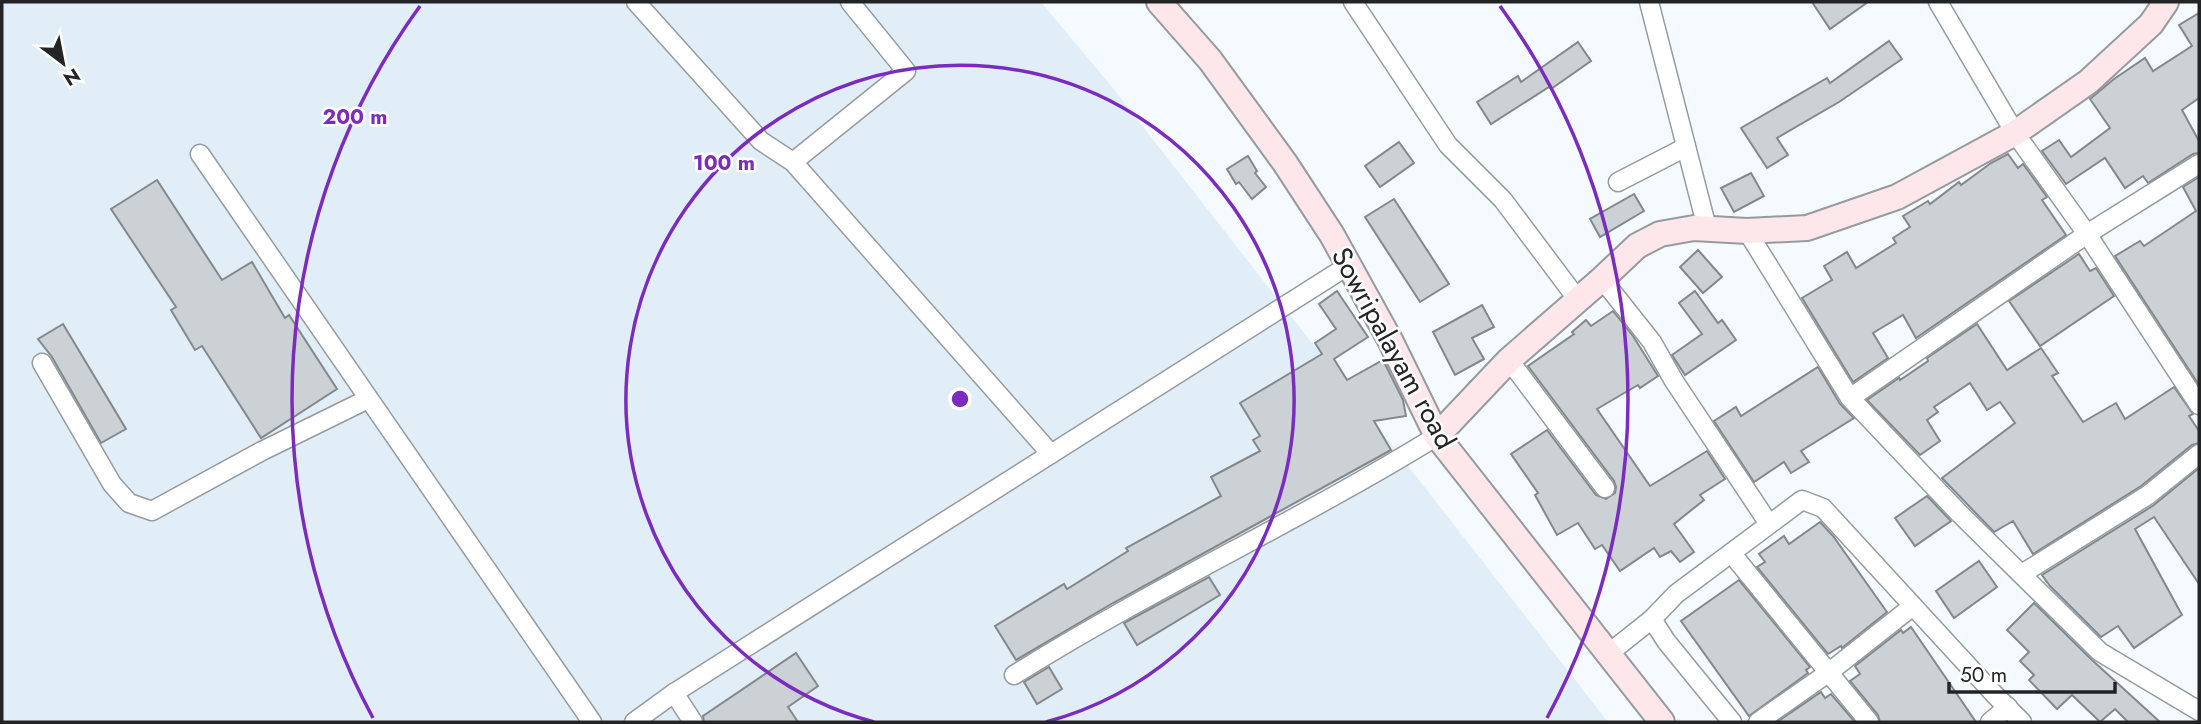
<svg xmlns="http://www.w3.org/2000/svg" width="2201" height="724" font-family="Jost,sans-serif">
  <rect width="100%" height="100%" fill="#f4fafe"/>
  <path fill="#e2eef7" d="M2,2h1039l71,85 496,635h-1606z"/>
  <g fill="#ccd1d6" stroke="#83888c" stroke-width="2">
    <path d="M1812,2h56l-38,27z"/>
    <path d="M2199,13v85l-17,12 17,31v12l-6,1 -45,29 -5,-7 -18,12 -20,-30 -39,26 -24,-33 17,-11 12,17 39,-29 -20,-29 24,-20 31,-21 8,13 39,-25 -13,-21z"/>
    <path d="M1889,41l13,18 -63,43 -62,36 11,17 -21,13 -26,-40 86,-50 3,5z"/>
    <path d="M1578,42l13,19 -40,28 -2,-2 -58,37 -14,-22 41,-26 3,6z"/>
    <path d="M1399,142l15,21 -34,24 -15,-21z"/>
    <path d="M2008,154l10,14 5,-4 24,33 -5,3 24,35 -150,103 -13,-23 -30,18 15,25 -35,24 -51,-84 30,-18 -8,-14 23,-14 9,16 40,-25 -3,-5 17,-11 -7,-11 25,-15 2,3 29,-22 2,3 30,-22z"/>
    <path d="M1248,156l9,15 -2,2 11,14 -14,12 -13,-17 -3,2 -9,-15z"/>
    <path d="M1751,173l13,23 -30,16 -13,-24z"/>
    <path d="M2199,177v208l-84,-129 25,-15 4,5 52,-35 -13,-24z"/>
    <path d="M157,180l65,100 30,-18 33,56 4,-3 48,74 -76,49 -59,-92 -7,4 -24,-40 5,-3 -65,-98z"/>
    <path d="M1634,194l10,17 -44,26 -10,-18z"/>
    <path d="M1394,199l55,85 -29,18 -55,-85z"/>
    <path d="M1698,250l24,27 -19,16 -23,-26z"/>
    <path d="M2079,254l11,17 6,-3 18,28 -74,50 -31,-45z"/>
    <path d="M1337,291l31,46 -34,22 13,21 36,-20 20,40 3,16 -32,5 17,29 -278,153 -97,57 -21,-34 69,-42 3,5 61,-38 -2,-3 95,-52 -10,-19 49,-26 -7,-11 7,-4 -20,-33 82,-49 -7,-11 21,-14 -17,-25z"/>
    <path d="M1695,291l23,32 4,-3 14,20 -51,35 -13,-20 30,-21 -23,-31z"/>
    <path d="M1482,305l12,22 -22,11 12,21 -29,16 -22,-43z"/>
    <path d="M1613,311l20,25 25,40 -18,12 -2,-3 -41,24 53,77 57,-35 18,28 -25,16 4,5 -30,24 20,28 -14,10 -9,-11 -11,6 -6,-9 -34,23 -18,-26 -7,4 -17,-26 -21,12 -22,-40 3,-2 -27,-39 36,-24 49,65 10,4 9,-6 1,-6 -2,-6 -86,-115 46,-32 -2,-2 14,-12 5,6z"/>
    <path d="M63,324l63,105 -25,14 -49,-86 -14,-18z"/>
    <path d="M1977,324l30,46 34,-22 17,25 -6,3 31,46 33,-19 9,16 49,-32 19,27 -4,2 10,15v12l-7,2 -51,41 -108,68 -20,-33 -19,11 -52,-54 73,-55 -15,-21 -13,8 -17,-27 -36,24 4,5 -11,8 13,21 -20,14 -53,-55 32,-22 1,2 28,-19 -1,-3z"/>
    <path d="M1818,367l22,37 14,14 -53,33 8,11 -18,11 -7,-11 -30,20 -40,-61 22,-14 5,9z"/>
    <path d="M2199,468v116l-45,-67 -19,12 47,86 -48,33 -16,-22 -17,11 -51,-51 -8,-11 112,-70z"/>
    <path d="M1927,496l24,25 -36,25 -20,-28z"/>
    <path d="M1820,522l13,14 54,76 -45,36 -1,-2 -13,8 -71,-87 8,-5 -6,-8 25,-18 5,8z"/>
    <path d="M1979,561l18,26 -43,31 -18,-27z"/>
    <path d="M1209,577l11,18 -83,50 -13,-22z"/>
    <path d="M1739,580l71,87 -4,3 2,3 -59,43 -68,-95z"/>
    <path d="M2034,603l58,57 68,62h-32l-13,-13 -15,13 -28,-27 -15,14 -28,-29 5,-5 -14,-14 9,-9 -22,-22z"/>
    <path d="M1911,627l65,95h-96l-2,-7 -28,-34 10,-7 -5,-8 46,-36 2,3z"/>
    <path d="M796,653l22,33 -30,21 10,15h-94l-1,-6z"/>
    <path d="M1049,667l13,22 -25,15 -13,-22z"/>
    <path d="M1821,692l4,6 6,-4 24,28h-78z"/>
  </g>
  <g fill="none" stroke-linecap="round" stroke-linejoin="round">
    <g stroke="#969b9f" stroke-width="21">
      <g id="street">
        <path d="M636,2l125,139 32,21 258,292"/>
        <path d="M1353,2l95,143 55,55 75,100"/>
        <path d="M1649,2l58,226"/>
        <path d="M1938,2l77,131 72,101 112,171"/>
        <path d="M200,154l392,568"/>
        <path d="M793,162l113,-91 -56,-69"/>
        <path d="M1618,182l68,-35"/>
        <path d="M1747,231l103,167 107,113 143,141 99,59"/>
        <path d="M1602,279l50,63 22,39 95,143"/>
        <path d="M1509,360l96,128"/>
        <path d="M42,363l70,121 17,19 23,8 110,-60 106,-52"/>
        <path d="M1850,398l237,-164 112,-70"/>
        <path d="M1732,554l137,168"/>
        <path d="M2022,574l126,-79 51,-41"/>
        <path d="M1652,619l14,22 66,81"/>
        <path d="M1608,654l44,-35 24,-25 126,-94 21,8 171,186 28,28"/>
        <path d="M1014,675c137,-86 285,-154 423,-239"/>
        <path d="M674,693l19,29"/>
        <path d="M634,722l40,-29 675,-428"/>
        <path d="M1758,722l70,-49 85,-67"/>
        <path d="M1990,722l18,-15"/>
      </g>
    </g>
    <g stroke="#969b9f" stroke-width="28">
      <g id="secondary">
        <path d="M1159,2l51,58 75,103 47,72 58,105 47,96 225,286"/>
        <path d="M1437,436l72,-76 93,-81 35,-33 23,-12 34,-6 53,3 60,-3 90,-31 118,-64 73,-51 63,-58 15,-22"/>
      </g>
    </g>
    <use href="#street" stroke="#fff" stroke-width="18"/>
    <use href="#secondary" stroke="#fee7ea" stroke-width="24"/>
  </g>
  <g fill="none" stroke="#7b2cbf" stroke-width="3.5">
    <path d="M874 722A334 334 0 1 1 1046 722"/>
    <path d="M373 718A668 668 0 0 1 420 6M1500 6A668 668 0 0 1 1547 718"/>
  </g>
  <g text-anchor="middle" stroke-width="5" stroke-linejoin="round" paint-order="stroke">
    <g font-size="28" fill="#222426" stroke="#fff">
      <text transform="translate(1394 348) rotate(61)" y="10">Sowripalayam road</text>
    </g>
  </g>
  <circle cx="960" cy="399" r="10" fill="#7b2cbf" stroke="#fff" stroke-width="3.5"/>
  <g font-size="21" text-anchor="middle" font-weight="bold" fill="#7b2cbf" stroke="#fff" stroke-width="5" stroke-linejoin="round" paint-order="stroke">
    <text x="355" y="124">200 m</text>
    <text x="724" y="170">100 m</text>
  </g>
  <rect width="2201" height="724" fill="none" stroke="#222426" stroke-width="7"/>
  <g transform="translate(63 63) rotate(148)" stroke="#ffffff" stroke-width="5" paint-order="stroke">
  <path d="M0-5L12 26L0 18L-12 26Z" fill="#222426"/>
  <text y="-10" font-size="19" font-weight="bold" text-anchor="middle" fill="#222426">N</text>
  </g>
  <path d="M1949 682v10h166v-10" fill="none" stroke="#222426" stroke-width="3.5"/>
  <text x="1960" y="682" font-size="21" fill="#222426" stroke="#ffffff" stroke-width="5" paint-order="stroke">50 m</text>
</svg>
